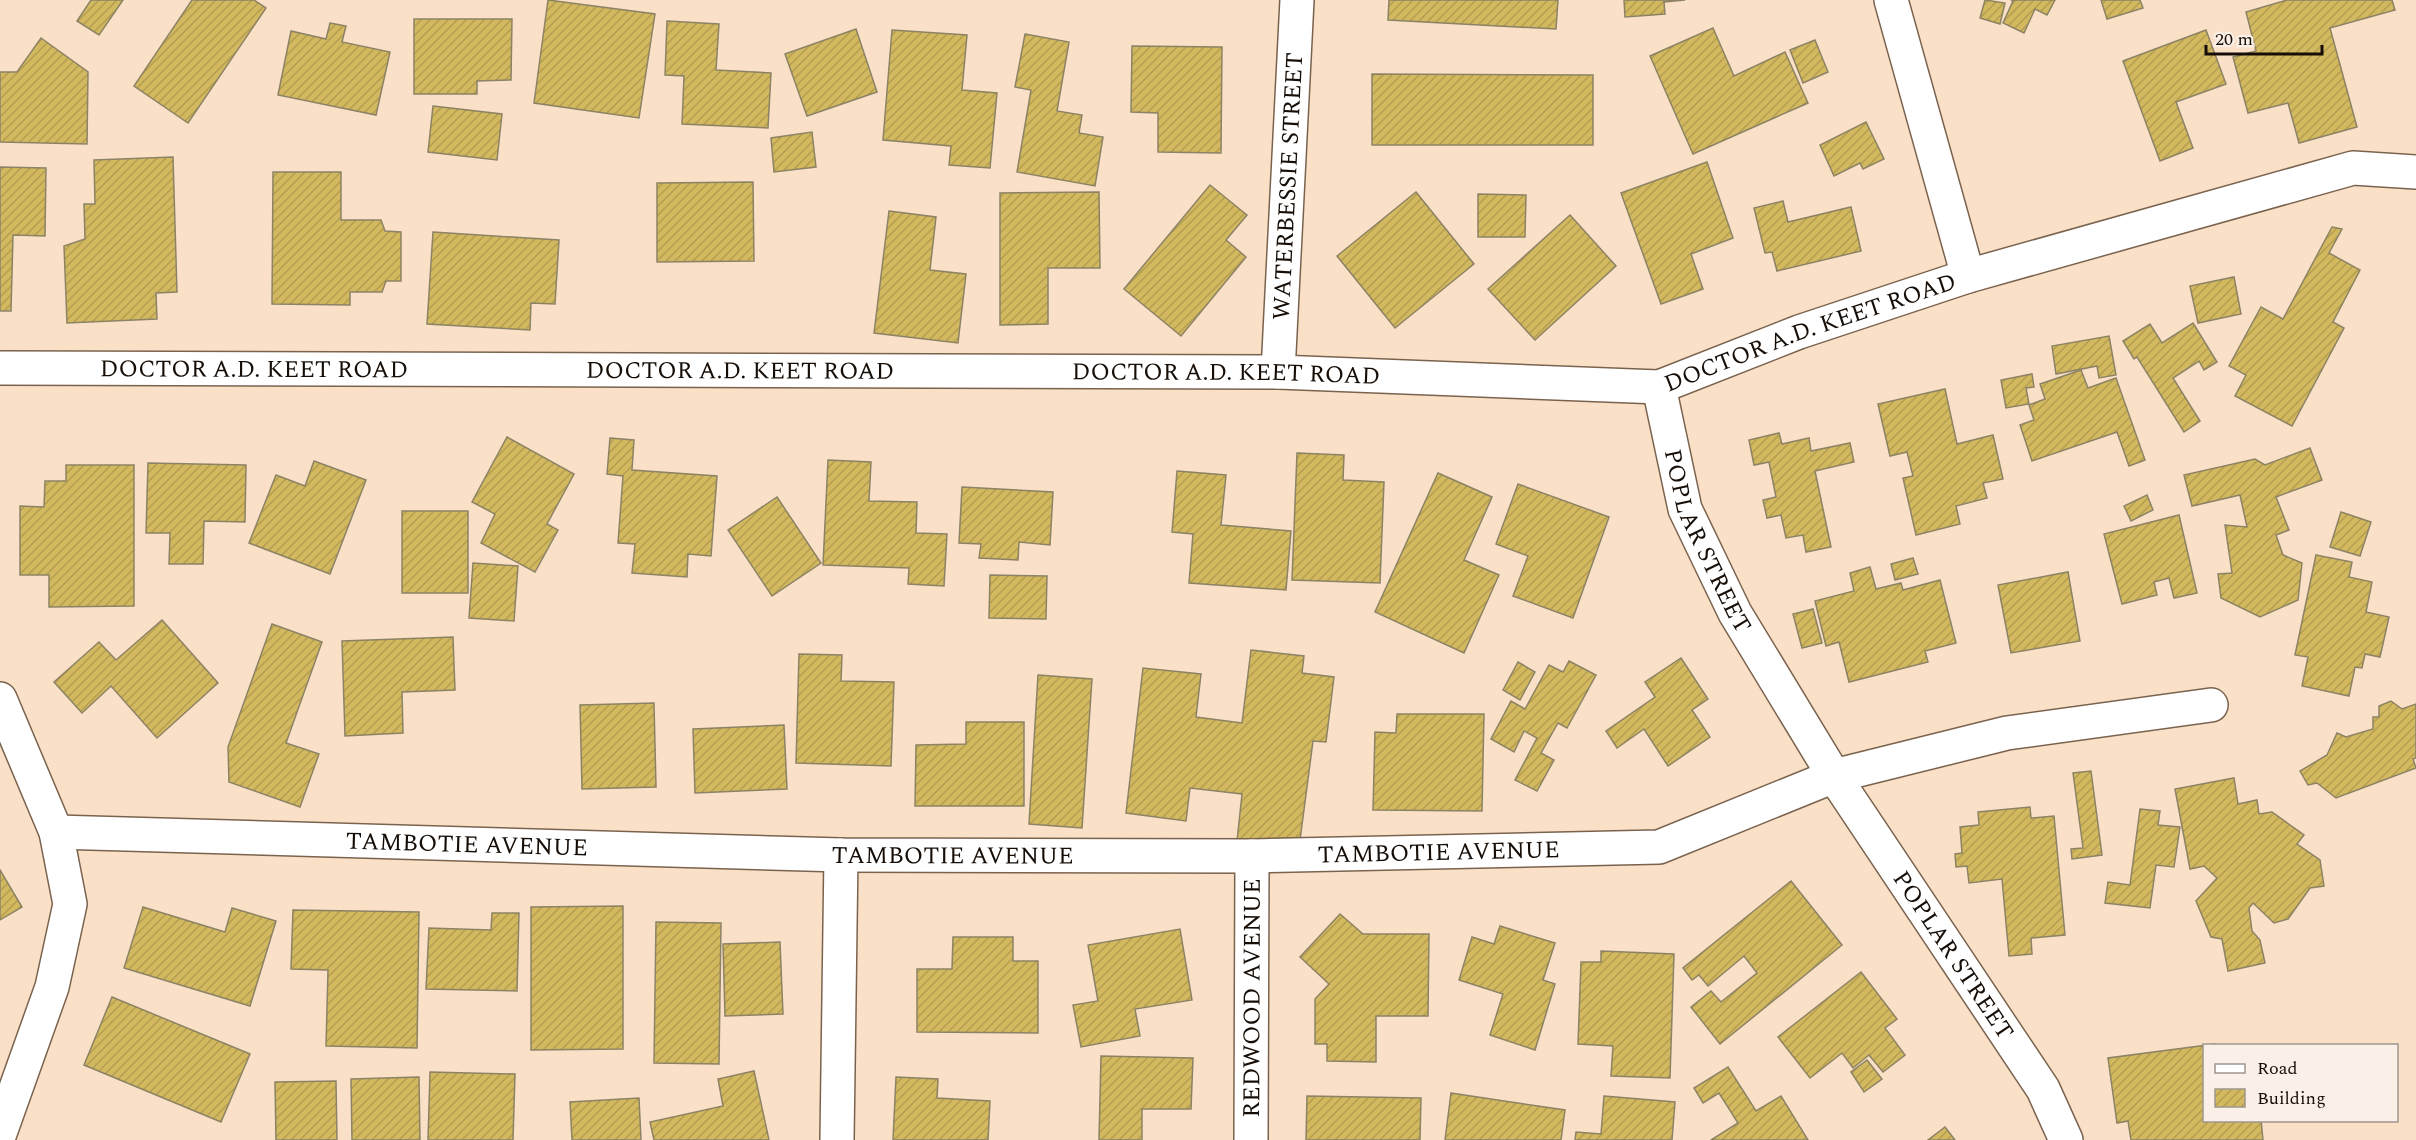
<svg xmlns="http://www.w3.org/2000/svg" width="2416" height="1140" font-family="Spectral,serif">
  <defs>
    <pattern id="building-hatch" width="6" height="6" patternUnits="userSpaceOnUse" patternTransform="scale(1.5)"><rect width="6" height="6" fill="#d2b85e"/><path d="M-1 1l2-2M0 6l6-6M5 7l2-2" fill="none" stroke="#b49d50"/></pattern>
  </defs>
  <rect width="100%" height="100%" fill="#fbe0c8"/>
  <g fill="url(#building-hatch)" stroke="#8c8365" stroke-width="1.5">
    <path d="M91,0h32l-24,35 -22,-14z"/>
    <path d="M192,0h62l12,8 -78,115 -54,-37z"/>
    <path d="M548,0l107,14 -16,104 -105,-15z"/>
    <path d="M1389,0h169l-2,29 -168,-9z"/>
    <path d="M1624,0h61l-21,2 1,12 -40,3z"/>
    <path d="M1985,0l20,3 -5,21 -20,-6z"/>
    <path d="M2011,0h44l-8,15 -12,-6 -11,24 -21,-10 10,-22z"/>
    <path d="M2101,0h39l3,8 -36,11z"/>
    <path d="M2287,0h105l3,10 -65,18 27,99 -58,16 -11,-40 -40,10 -15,-56 23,-6 -10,-39z"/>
    <path d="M414,19h98l-1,61 -34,1v13h-63z"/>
    <path d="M667,21l52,3 -3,46 55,3 -3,55 -86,-4 2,-48 -19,-1z"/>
    <path d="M330,23l16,3 -4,16 48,10 -14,63 -98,-20 13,-64 35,8z"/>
    <path d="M1713,28l21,48 51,-24 23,51 -115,51 -43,-98z"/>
    <path d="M856,29l21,63 -70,24 -22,-62z"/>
    <path d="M892,30l75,5 -5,55 35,3 -7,75 -41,-3 2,-19 -68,-6z"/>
    <path d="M2206,30l20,54 -50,18 17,46 -33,13 -37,-100z"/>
    <path d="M1025,34l44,8 -12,69 25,4 -3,18 24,4 -8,49 -78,-14 14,-82 -16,-3z"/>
    <path d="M41,38l47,34 -1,72 -87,-2v-70h17z"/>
    <path d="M1815,40l13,32 -25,11 -13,-33z"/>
    <path d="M1132,46l90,1 -1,106 -63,-1v-39l-27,-1z"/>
    <path d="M1372,74l221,1v70h-221z"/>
    <path d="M433,106l69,8 -5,46 -69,-8z"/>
    <path d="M1866,122l18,37 -21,10 -3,-6 -26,13 -14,-31z"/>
    <path d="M812,132l4,35 -42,5 -3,-34z"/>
    <path d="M173,157l4,135 -21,1 1,26 -90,4 -3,-77 21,-7 -1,-35h11l-1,-44z"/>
    <path d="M1707,162l26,76 -42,16 12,35 -42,15 -40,-111z"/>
    <path d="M0,167l46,1 -1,68 -32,-1 -2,76h-11z"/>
    <path d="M273,172h68v48h40l4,11 16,1v49h-15l-4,11h-32v13l-78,-1z"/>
    <path d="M753,182l1,79 -97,1v-79z"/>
    <path d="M1210,185l37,30 -21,25 20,17 -65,79 -57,-47z"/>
    <path d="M1099,192l1,76h-52v56l-48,1v-132z"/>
    <path d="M1416,192l58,72 -79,64 -58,-72z"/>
    <path d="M1478,194l48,1 -1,42h-47z"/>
    <path d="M1783,201l5,21 63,-15 10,44 -84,20 -5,-19 -7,1 -11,-45z"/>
    <path d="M889,211l47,6 -6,53 36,4 -8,69 -84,-10z"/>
    <path d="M1570,215l46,51 -81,74 -47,-51z"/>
    <path d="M2332,227l10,2 -13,24 31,17 -27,52 11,6 -52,98 -57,-30 11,-21 -17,-9 32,-59 22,12z"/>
    <path d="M433,232l126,8 -4,64 -24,-1 -1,27 -103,-6z"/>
    <path d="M2234,277l7,37 -43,9 -8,-37z"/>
    <path d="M2193,323l24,39 -13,8 -5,-9 -26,17 27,43 -16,11 -47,-75 -3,2 -11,-18 27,-17 12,19z"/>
    <path d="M2109,336l7,39 -17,3 -2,-12 -41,8 -4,-28z"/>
    <path d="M2081,370l7,18 28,-10 29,82 -16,6 -12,-34 -85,29 -12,-36 14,-5 -5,-15 16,-6 -5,-15z"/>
    <path d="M2032,374l2,13 -8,1 3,16 -23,4 -5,-28z"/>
    <path d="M1945,389l12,55 36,-9 10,44 -20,4 4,15 -31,8 4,18 -44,11 -13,-57 10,-2 -6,-24 -17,4 -12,-52z"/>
    <path d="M1779,433l3,11 27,-6 2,13 39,-8 4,19 -39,9 16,76 -25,5 -3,-17 -17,3 -5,-23 -14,3 -4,-18 13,-3 -7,-35 -15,3 -5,-25z"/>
    <path d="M507,437l67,37 -27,50 11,6 -23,42 -54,-29 14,-29 -23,-12z"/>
    <path d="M610,438l24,2 -2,30 85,6 -6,80 -23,-2 -1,23 -55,-4 3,-29 -17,-1 5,-67 -16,-2z"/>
    <path d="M2310,448l12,32 -46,17 13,33 -13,5 7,20 19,8 -4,37 -38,17 -39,-19 -3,-24 14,-1 -7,-48 22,2 -7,-32 -48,11 -8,-31 71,-16 10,6z"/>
    <path d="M1297,453l47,2 -1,25 41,2 -4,101 -88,-3z"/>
    <path d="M828,460l43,2 -2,39 48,1 -1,31 31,1 -3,52 -36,-2 1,-16 -86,-3z"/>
    <path d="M314,461l52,19 -36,94 -81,-31 27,-68 29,11z"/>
    <path d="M148,463l98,2 -1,57 -41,-1 -1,43h-34l1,-31h-24z"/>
    <path d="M66,465h68v141l-85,1v-32h-29v-69l24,1 1,-26h21z"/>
    <path d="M1177,471l49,4 -5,50 70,6 -5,59 -97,-7 4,-49 -21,-2z"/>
    <path d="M1438,473l54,24 -28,63 35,15 -35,78 -89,-41z"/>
    <path d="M1518,484l91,33 -36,101 -60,-22 15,-40 -32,-12z"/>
    <path d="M962,487l91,5 -3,53 -31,-3 -1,18 -39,-2 2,-14 -22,-1z"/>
    <path d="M2147,495l6,15 -22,11 -7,-15z"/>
    <path d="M777,497l44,66 -49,33 -44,-66z"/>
    <rect x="402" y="511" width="66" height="82"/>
    <path d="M2341,512l30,10 -11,34 -30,-9z"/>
    <path d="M2179,515l18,78 -23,5 -5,-20 -15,4 3,13 -35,9 -18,-70z"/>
    <path d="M2316,555l36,7 -3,15 23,5 -6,30 23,5 -9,40 -15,-3 -3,14 -7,-1 -6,29 -47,-10 6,-29 -13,-2z"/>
    <path d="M1913,558l5,16 -23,6 -4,-16z"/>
    <path d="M473,563l45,3 -4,55 -45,-3z"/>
    <path d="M1870,567l6,22 25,-6 2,7 37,-10 16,63 -31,8 3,11 -79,20 -10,-40 -13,4 -11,-45 39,-10 -4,-18z"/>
    <path d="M2068,572l12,69 -69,12 -13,-68z"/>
    <path d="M990,575l57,1 -1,43 -57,-1z"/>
    <path d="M1813,609l9,34 -20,5 -9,-34z"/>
    <path d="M162,620l56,63 -61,55 -46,-52 -29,27 -28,-31 45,-40 17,18z"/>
    <path d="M272,624l50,18 -36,101 33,11 -19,53 -71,-25 -1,-35z"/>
    <path d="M453,637l2,53 -53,2 1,41 -58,3 -3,-95z"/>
    <path d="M1251,650l53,6 -2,17 32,4 -8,65 -13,-1 -14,107 -62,-7 5,-47 -52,-6 -4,33 -60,-8 17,-145 58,6 -5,43 46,6z"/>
    <path d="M799,654l43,1 -1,26 53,1 -3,84 -95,-3z"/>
    <path d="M1681,658l27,41 -16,11 18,27 -42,29 -24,-37 -27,19 -11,-17 49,-34 -10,-15z"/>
    <path d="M1569,661l27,14 -29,53 -9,-5 -17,30 13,7 -17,31 -22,-11 22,-42 -13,-7 -10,21 -23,-13 20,-38 14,8 24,-44 14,7z"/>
    <path d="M1518,662l17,10 -15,28 -17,-10z"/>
    <path d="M1038,675l54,4 -10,149 -53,-4z"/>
    <path d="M2391,701l11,8 14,-5v54l-3,1 3,9 -80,30 -19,-15 -9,2 -8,-14 27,-16 10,-22 9,4 27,-8v-12h6v-11z"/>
    <path d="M654,703l2,84 -74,2 -2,-84z"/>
    <path d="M1397,714h87l-2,97 -109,-1 2,-78 21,1z"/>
    <path d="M966,722h58v84h-109l1,-61 50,-1z"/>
    <path d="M784,725l3,64 -92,4 -2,-64z"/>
    <path d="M2091,771l11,84 -30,4 -1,-10 12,-1 -10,-75z"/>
    <path d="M2234,778l4,26 19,-4 2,14 13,-2 32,23 -7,9 23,16 4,26 -14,2 -22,31 -14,4 -21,-20 -4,5 3,23 8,9 5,23 -37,8 -6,-32 -11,-2 -15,-36 21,-23 -13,-12 -14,3 -15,-80z"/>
    <path d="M2030,807l1,11 23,-2 11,119 -34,3 1,16 -23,2 -7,-77 -33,4 -2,-17 -11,1 -1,-13 7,-1 -2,-26 19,-2 -1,-13z"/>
    <path d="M2140,809l20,2 -2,14 22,2 -6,40 -18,-2 -6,43 -45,-5 3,-21 22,3z"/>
    <path d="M0,870l22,37 -22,13z"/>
    <path d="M1791,881l51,64 -122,99 -29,-37 20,-16 10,11 36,-29 -13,-17 -36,30 -9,-11 -7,5 -9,-12z"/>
    <path d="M623,906v143l-92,1v-143z"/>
    <path d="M143,907l82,25 7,-24 44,13 -26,85 -126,-38z"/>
    <path d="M293,910l126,2 -2,136 -91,-2 2,-76 -37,-1z"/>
    <path d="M492,913h27l-2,78 -91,-2 3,-61 62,2z"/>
    <path d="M1340,914l23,20h66l-1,82h-52v46l-49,-1v-17h-12v-45l14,-15 -29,-27z"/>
    <path d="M656,922l65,1 -2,141 -65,-1z"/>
    <path d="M1500,926l55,17 -12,37 12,4 -20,66 -45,-15 13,-41 -44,-14 13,-43 22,7z"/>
    <path d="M1180,929l12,71 -57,9 5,27 -59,11 -8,-42 25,-4 -10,-56z"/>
    <path d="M953,937h60v24h25v72l-121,-1v-63h35z"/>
    <path d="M780,942l3,72 -58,2 -2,-72z"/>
    <path d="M1601,951l73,3 -4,124 -59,-2 2,-30 -35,-2 3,-82h20z"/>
    <path d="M1861,972l36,47 -12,9 20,27 -22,17 -14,-17 -16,13 -11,-15 -32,25 -32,-41z"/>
    <path d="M112,997l138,57 -29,68 -137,-57z"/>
    <path d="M2215,1044l-11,2v74h57l2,20h-132l-3,-19 -11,2 -9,-65z"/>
    <path d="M1101,1056l92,2 -2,51h-49v31h-43z"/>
    <path d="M1867,1060l15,19 -18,13 -13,-20z"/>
    <path d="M1728,1067l28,44 25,-15 27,44h-97l27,-17 -19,-30 -16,10 -9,-15z"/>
    <path d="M754,1071l15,69h-115l-4,-18 73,-16 -5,-27z"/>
    <path d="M430,1072l85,2 -2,66h-85z"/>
    <path d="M419,1077l1,63h-68l-1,-61z"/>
    <path d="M896,1077l42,2 -1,19 53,3 -2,39h-95z"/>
    <path d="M336,1081l1,59h-61l-1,-58z"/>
    <path d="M1451,1093l114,17 -4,30h-116z"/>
    <path d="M1307,1096l114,2 -1,42h-114z"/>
    <path d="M1604,1096l71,6 -3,38h-97l1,-8 25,2z"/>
    <path d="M639,1098l2,42h-69l-2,-38z"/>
    <path d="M1945,1127l10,13h-27z"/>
  </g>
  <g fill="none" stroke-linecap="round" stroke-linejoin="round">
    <g stroke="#7a634e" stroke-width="36">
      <g id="street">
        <path d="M1891,0l77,276"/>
        <path id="s1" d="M0,368l1278,4 381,15 140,-55 169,-56 385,-108 63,4"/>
        <path id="s2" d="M1278,372l19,-372"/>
        <path id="s3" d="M1659,387l26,122 50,104 99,163 209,313 23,51"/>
        <path d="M0,699l56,133 14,72 -18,83 -52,146"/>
        <path id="s4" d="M56,832l785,23 411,1 407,-9 175,-71 173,-43 204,-28"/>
        <path d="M837,1140l4,-285"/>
        <path id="s5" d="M1251,1140l1,-284"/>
      </g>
    </g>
    <use href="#street" stroke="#fff" stroke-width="33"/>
  </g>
  <g text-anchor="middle" stroke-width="6" stroke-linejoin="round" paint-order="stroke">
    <g font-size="24" fill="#160d06" stroke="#fbf0e7">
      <text dy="8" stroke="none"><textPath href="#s2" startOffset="186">WATERBESSIE STREET</textPath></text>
      <text dy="8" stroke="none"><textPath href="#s1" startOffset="1820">DOCTOR A.D. KEET ROAD</textPath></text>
      <text dy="8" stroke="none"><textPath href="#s1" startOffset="254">DOCTOR A.D. KEET ROAD</textPath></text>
      <text dy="8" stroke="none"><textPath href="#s1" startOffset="740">DOCTOR A.D. KEET ROAD</textPath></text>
      <text dy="8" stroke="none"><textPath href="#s1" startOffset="1226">DOCTOR A.D. KEET ROAD</textPath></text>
      <text dy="8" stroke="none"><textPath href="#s3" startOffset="162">POPLAR STREET</textPath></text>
      <text dy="8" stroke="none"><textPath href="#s4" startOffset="411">TAMBOTIE AVENUE</textPath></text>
      <text dy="8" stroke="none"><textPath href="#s4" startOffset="1383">TAMBOTIE AVENUE</textPath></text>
      <text dy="8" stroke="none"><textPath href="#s4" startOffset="897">TAMBOTIE AVENUE</textPath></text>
      <text dy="8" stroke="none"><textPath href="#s3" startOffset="646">POPLAR STREET</textPath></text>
      <text dy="8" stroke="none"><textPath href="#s5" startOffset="142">REDWOOD AVENUE</textPath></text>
    </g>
  </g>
  <rect x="2203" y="1044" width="195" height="78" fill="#fbf0e7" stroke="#9f958d" stroke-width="1.5"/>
  <rect x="2215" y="1064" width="30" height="9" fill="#ffffff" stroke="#9f958d" stroke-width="1.5"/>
  <text x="2257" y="1074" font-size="18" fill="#160d06">Road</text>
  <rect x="2215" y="1089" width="30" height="18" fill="url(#building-hatch)" stroke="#9f958d" stroke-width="1.5"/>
  <text x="2257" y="1104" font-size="18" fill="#160d06">Building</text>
  <path d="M2206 45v9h116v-9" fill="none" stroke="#160d06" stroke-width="3"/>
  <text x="2215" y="45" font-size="18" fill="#160d06" stroke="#fbf0e7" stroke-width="4.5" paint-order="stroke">20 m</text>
</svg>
